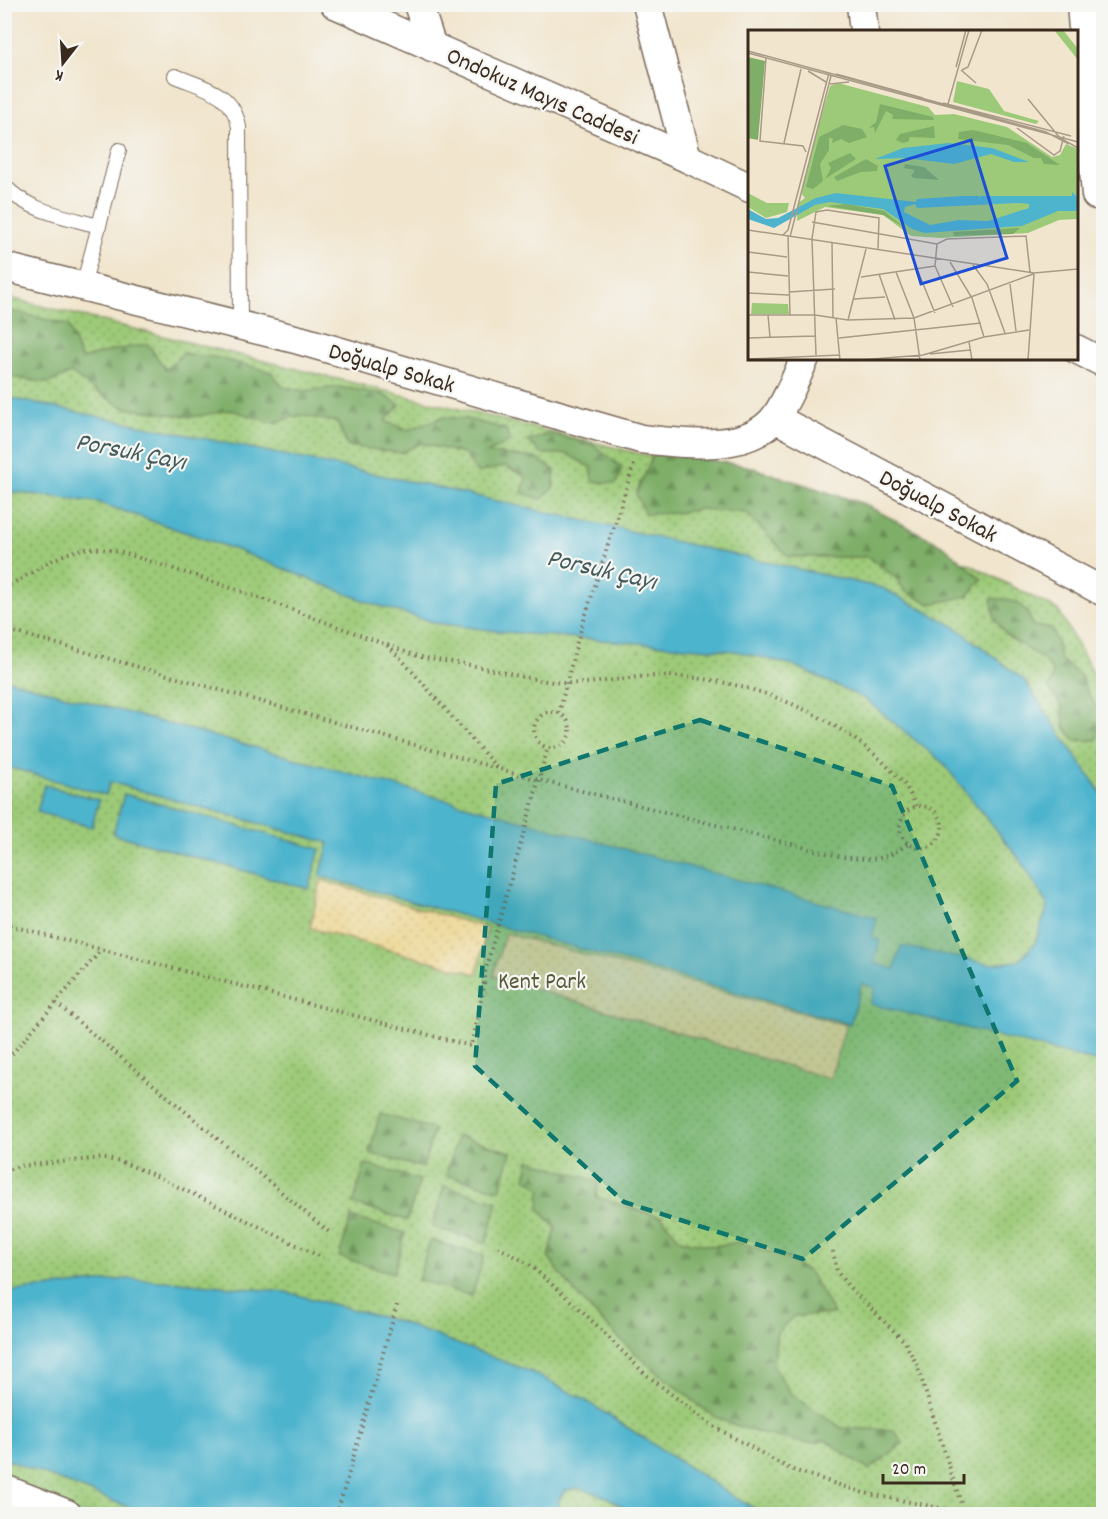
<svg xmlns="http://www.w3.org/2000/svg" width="1108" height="1519" font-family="Dekko,sans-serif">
  <defs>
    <pattern id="grass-dots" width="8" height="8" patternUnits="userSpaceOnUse" patternTransform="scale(1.5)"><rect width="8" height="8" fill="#9dca78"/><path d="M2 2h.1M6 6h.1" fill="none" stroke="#81a462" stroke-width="1.8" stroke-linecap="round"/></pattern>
    <pattern id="forest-firs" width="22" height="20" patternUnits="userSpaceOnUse" patternTransform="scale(1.5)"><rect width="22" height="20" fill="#7eae68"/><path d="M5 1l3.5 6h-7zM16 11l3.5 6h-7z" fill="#688e55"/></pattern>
    <pattern id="sand-dots" width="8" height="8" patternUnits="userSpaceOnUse" patternTransform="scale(1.5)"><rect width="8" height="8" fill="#eeda9e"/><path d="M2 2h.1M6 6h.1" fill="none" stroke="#cdbb88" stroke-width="1.8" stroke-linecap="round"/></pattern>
  </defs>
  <rect width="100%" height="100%" fill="#f6f6f2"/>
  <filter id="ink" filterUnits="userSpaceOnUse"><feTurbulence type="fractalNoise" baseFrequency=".0167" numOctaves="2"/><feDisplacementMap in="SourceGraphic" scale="12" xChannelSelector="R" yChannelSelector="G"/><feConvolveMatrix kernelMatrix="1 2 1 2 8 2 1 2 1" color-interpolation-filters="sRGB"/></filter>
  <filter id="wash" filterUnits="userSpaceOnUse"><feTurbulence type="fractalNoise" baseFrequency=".008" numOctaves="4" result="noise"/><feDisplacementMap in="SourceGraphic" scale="24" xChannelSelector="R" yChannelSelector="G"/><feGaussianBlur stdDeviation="1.35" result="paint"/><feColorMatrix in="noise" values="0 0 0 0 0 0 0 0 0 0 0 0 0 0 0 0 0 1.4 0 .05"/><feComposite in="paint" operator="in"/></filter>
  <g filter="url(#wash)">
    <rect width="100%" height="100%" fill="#f1e5cd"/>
    <path fill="url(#grass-dots)" stroke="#6c7a4b" stroke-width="1.5" d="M5,297l709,175 257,93 87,45 46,83 -1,821h-1098z"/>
    <g fill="url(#forest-firs)" stroke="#5c6c43" stroke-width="1.5">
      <path d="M4,309l64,16 13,34 29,-8 38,-7 18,26 17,-17 36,5 52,14 12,15 21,4 35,-4 43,7 18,11 -15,16 22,9 36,-13 24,2 39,10 4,12 -23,12 48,5 20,12 -1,17 -12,12 -20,-6 4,-16 -21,-11 -28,7 -13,-19 -43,-11 -20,10 -54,-7 -10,-24 -38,-7 -25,8 -43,-13 -39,7 -67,-9 -28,-16 -26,-19 -22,10 -44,-7z"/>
      <path d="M550,434l44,11 28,23 -6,16 -24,-3v-13l-25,-14h-25l-14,-13z"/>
      <path d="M655,451l92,15 117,38 80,42 38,33 -14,17 -37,8 -25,-12 -11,-15 -26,-20h-80l-43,-44 -45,-4 -25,4 -31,1 -9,-20z"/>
      <path d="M991,599c23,-1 35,4 42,27l18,2 6,14 3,17 21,17 7,18 15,21 -6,25 -22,1 -11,-15 -2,-19 -13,-19 4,-15 -9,-13 -38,-25 -11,-16z"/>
      <path d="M380,1114l54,15 -11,39 -54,-15z"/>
      <path d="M457,1136l54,16 -11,38 -54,-15z"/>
      <path d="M529,1160l70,22 -3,15 66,20 18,23 35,6 24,-4 43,14 28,17 24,41 -40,2 -17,17 -4,33 18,28 51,34 52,2 9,13 -34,27 -44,-30c-5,1 -12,4 -17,3 -21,-2 -70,-15 -88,-24 -13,-6 -26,-18 -37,-27 -50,-38 -99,-83 -135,-135l8,-28 -17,-21 1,-20 -14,-10z"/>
      <path d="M365,1164l55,16 -13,40 -54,-16z"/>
      <path d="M444,1186l54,16 -12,41 -54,-16z"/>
      <path d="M351,1217l54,16 -11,40 -55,-16z"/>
      <path d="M430,1240l54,16 -12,40 -54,-16z"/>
    </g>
    <g fill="url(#sand-dots)" stroke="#94825e" stroke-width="1.5">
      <path d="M321,880l166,48 -10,46 -167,-46z"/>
      <path d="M505,933l341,92 -16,54 -337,-103z"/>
    </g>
    <g fill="#4eb4cd" stroke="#446f76" stroke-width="1.5">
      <path d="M5,397l399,83 478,108 72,38 70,54 79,116v267l-233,-59 5,-16 -13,-5 -12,41 -530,-148 9,-33 -219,-61 -4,13 -101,-29v-87l872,239 -5,20 8,2 -6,23 20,6 7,-23 90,18 28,-3 16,-18 13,-37 -24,-41 -81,-102 -78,-64 -72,-34 -58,-14 -230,-19 -69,-9 -63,-19 -139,-55 -137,-47 -92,-11z"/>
      <path d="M44,785l55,15 -7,27 -55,-15z"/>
      <path d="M124,794l196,55 -11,40 -196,-55z"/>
      <path d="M127,1279l52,3 107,10 114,30 131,50 54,28 154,100 26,14h-131l-27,-17 -27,-9 -14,2 -7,8 1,16h-414l-141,-55v-167z"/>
    </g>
  </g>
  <g filter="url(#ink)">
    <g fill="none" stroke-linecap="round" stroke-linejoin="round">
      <g stroke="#7b6b5b" stroke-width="16">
        <g id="lane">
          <path d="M175,76c29,12 58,16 64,51l1,198"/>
          <path d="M4,185c22,26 63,32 95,41"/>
          <path d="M83,286l36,-136"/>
        </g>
      </g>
      <g stroke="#7b6b5b" stroke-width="31">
        <g id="street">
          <path d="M335,4l352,154 63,30"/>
          <path d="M418,4l14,43"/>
          <path d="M647,4l40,154"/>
          <path d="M861,4l3,28"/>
          <path d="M1081,4l15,191"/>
          <path d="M4,267l295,73 342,99c39,4 108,15 135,-23 12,-17 20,-39 29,-58"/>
          <path d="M1076,349l28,14"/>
          <path d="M775,418l329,174"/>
          <path d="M4,1489l63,25"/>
        </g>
      </g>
      <g stroke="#7b6b5b" stroke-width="4" stroke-dasharray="1.5 4.5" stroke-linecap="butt">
        <path d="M4,582l6,2c24,-10 42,-28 69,-34 28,-6 62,9 88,17 75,23 147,51 220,78l15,15 95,108"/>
        <path d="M4,629l535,151 303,77c31,3 40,5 66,-13"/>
        <path d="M387,645c11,4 23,9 34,12 18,4 36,5 54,9 29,6 59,15 89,17 30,2 61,-6 91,-7 88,-2 190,39 248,107 6,6 9,16 13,23"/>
        <circle cx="552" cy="730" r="18"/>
        <path d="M559,713l18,-71 57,-178"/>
        <circle cx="921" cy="827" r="21"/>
        <path d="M4,924l467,122 13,-60v-11l64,-228"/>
        <path d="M56,1003l274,230"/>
        <path d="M4,1063l98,-114"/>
        <path d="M4,1171l16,-5 82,-8 19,4 31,12 171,84"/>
        <path d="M498,1247l31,17 55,49 60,60 69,53 77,43 74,24 107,21"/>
        <path d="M833,1251l4,21 12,15 56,55 12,23 47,148"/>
        <path d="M337,1514l60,-209"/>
      </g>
      <use href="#lane" stroke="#fff" stroke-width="14"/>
      <use href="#street" stroke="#fff" stroke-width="28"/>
    </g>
  </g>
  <path fill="#0f766e" fill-opacity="0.2" stroke="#0f766e" stroke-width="4.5" stroke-dasharray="12 8" stroke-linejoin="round" d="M700,720l192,66 125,295 -214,178 -179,-57 -149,-136 21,-282z"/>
  <g text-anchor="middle" stroke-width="4.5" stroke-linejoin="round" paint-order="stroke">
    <g font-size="24" fill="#3b2a1e" stroke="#f6f6f2">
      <text transform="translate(543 95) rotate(24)" y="8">Ondokuz Mayıs Caddesi</text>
      <text transform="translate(392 367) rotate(16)" y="8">Doğualp Sokak</text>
      <text transform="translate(939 505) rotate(28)" y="8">Doğualp Sokak</text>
    </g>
    <g font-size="24" fill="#585a39" stroke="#f6f6f2">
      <text x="542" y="988">Kent Park</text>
    </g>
    <g font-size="26" font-style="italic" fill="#425a5b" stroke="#f6f6f2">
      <text transform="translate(131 450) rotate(11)" y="9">Porsuk Çayı</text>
      <text transform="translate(602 568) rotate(13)" y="9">Porsuk Çayı</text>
    </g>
  </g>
  <g transform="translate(748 30)">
    <rect width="330" height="330" fill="#f1e5cd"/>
    <path d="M306,0h9l15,19v11zM209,51l32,8 15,22 35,10 -3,3 -83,-22zM90,53l90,24 7,8 19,-1 53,13 45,30 8,-2 6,-11 12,5v70l-19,1 -31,13 -87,5 -30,-2 -28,-21 -58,-8 -28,14 1,-18 7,-5 -4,-5 20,-76 9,-31zM0,163l19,10h22l-2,9 -21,6 -18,-11zM4,273l36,1 1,10h-38z" fill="#9dca78"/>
    <path d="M0,27l17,4 -7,79 -10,-2zM132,74l53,13 1,3 -42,-1 1,-4 -7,-4 -11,22 -1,-6 -5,1 7,-6zM95,95l19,4 5,8 -18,6 -8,-4 -9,4 1,-5h-4v12l-9,14 3,17 -10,8 -7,-2 13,-50zM186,96l1,12 -26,-1v4l-6,2 -7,-3 4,-6zM225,100l54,13 33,22 -16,-1 -3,-6h-7l-26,-13 -50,-6 1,-7zM102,123l6,6 -31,20 6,-11 -3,-5zM118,129l12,7 -1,5 -16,1 -24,9 -3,-4zM157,134l19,3 15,13 -25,-2 -3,-2 4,-6 -11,-2zM98,174l38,7 20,16 -21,-12 -56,-9zM272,198l-7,6 -65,2h6l-1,-4z" fill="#7eae68"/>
    <path d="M200,113l44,5 37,14h-15l-23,-8 -37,10 -48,-6 -31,1 28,-11zM324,162l4,4 2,-4v19h-20l-36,15 -97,7 -13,-4 -29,-20 -53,-7 -15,3 -41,23 -26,-9v-10l18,10 12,-1 38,-20 20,-5 80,9 1,-3 45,-3h17v4l1,-4h92zM272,173l9,1v4l-41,13 -29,-1 -29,5 -26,-13 1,-5 10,-3 2,4z" fill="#4eb4cd" fill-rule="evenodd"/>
    <path fill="none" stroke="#a89a87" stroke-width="1.5" d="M0,21l298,81 23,12M0,23l330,89M18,28l-6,83 43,5 3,6M208,37l10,-37M213,40l15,13M214,40l6,-3 14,-37M60,41l18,11M88,44l87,24M82,54l19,-2M280,69l32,39 18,10M195,73l128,33M200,74l21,-74M269,98l37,27 6,-4 4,-15M36,113l17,-74M64,192l125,22 10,-5 79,-3 4,36M0,200l286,43 44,-4M35,205l5,-5 41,-157M40,205l2,80M42,207l41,-161M84,213l1,74M189,214l-2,22 18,41M0,222l39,5M202,232l22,36 12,39M225,235l14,19 18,49M169,239l18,44M0,242l40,4M148,242l18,46 6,42M131,244l16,46M113,247l74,-11M262,254l6,47M41,262l46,-3M0,263l41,2M106,269l31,-2M0,285h67l33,5 66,-2 119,-44M20,285l2,22M88,288l4,42M100,290l18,-71M0,308l67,-2M91,308l142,-15M221,312l3,18M182,324l40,-4M68,325l-4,-116 4,-27 11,-2 52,8 -1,32M0,329l92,-4M112,330l63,-5 61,-18 45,-7M280,330l6,-86"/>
    <path fill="#1d4ed8" fill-opacity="0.15" stroke="#1d4ed8" stroke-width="3" d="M223,110l36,118 -86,26 -36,-118z"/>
    <rect width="330" height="330" fill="none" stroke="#3b2a1e" stroke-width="3"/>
  </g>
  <rect width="1108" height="1519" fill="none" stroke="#f6f6f2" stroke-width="24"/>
  <g transform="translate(63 63) rotate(197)" stroke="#f6f6f2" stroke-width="4.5" paint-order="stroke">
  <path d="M0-4.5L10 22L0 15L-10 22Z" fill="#3b2a1e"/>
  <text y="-9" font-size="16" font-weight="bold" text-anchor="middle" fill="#3b2a1e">K</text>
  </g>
  <path d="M883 1474v9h81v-9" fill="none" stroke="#3b2a1e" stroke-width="3"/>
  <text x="892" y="1474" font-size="18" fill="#3b2a1e" stroke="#f6f6f2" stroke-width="4.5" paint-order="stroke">20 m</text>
</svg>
